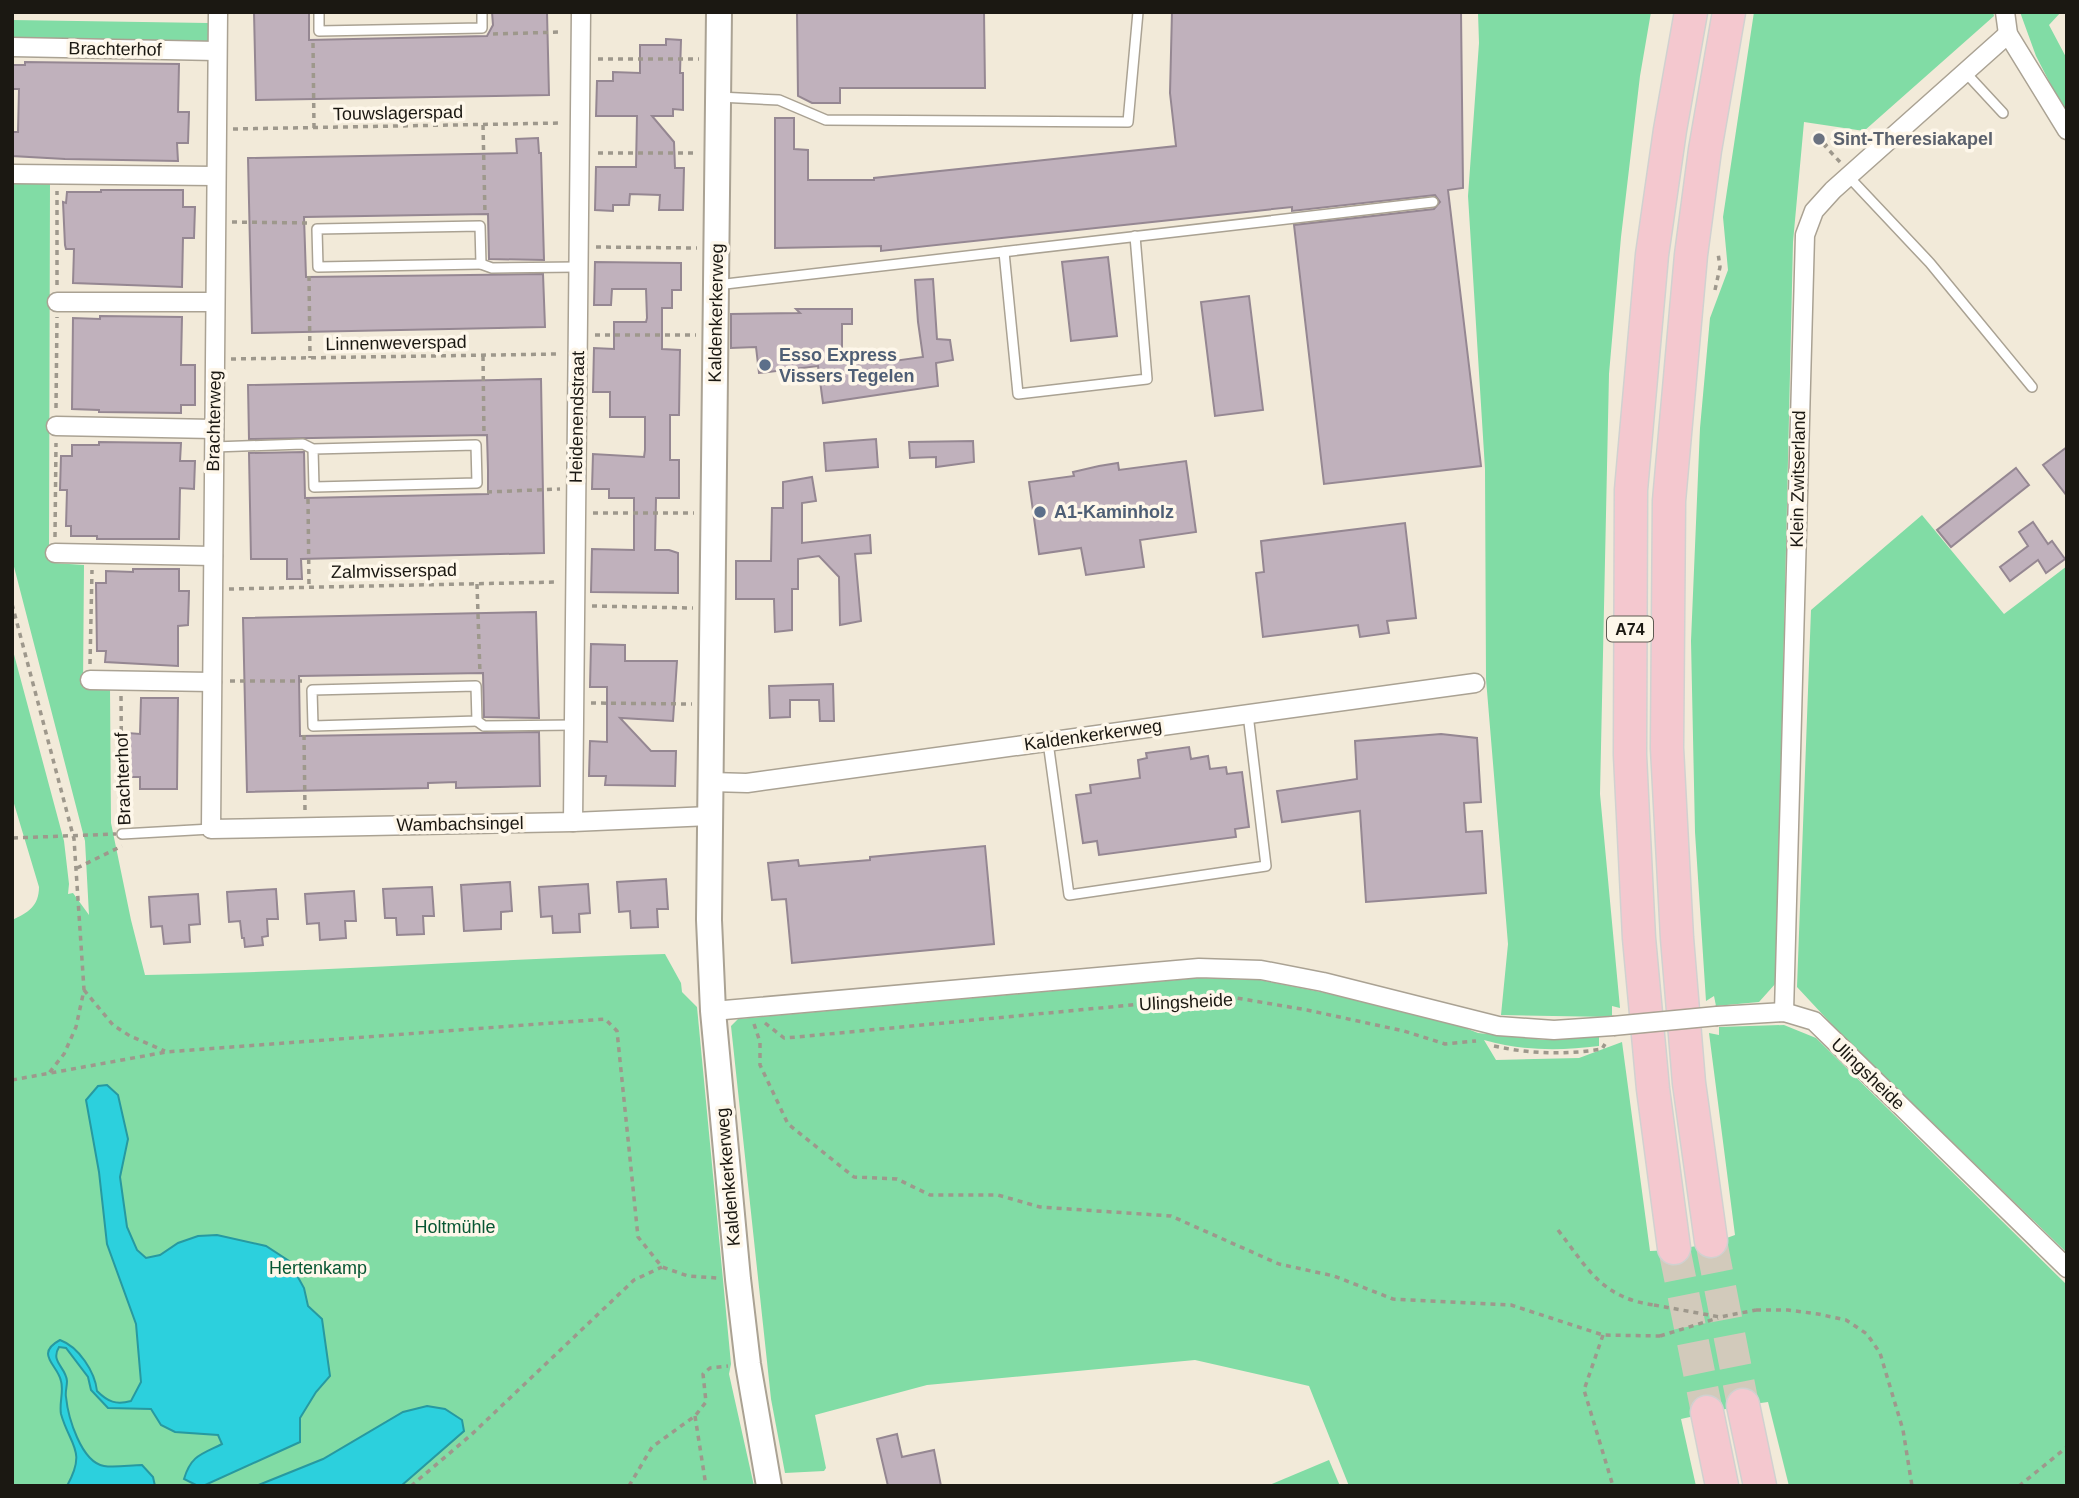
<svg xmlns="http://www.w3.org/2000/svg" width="2079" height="1498" font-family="Arial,sans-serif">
  <rect width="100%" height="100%" fill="#f2ead9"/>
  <g fill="#81dca5">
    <path d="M1478,12h173l-11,64 -19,161 -12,137 -9,420 20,214 -8,-2v11l-111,-2 7,-71 -22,-265 -1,-210 -17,-273 11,-153z"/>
    <path d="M1754,12h239l1,4 -130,115 -60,-9 -11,120 -17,741 -17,19 -43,4 -2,-10 -8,5 -11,-169 -4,-191 9,-213 10,-110 18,-48 -5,-53z"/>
    <path d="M2020,12h41l-12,13 18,34v57l-31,-60z"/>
    <path d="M12,20l196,3v19l-196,-3z"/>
    <path d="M12,180h38l-1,379 5,4 30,2 -1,122h27l1,136 20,97 14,55c174,-3 347,-16 520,-21l16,29 1,9 15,15 34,357 -2,10 25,112h-742v-566c16,-7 27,-14 27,-33l-27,-90v-150l52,194 5,43 -1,10 5,-1 16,22 -4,-74 -73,-282z"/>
    <path d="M1922,515l82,99 63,-48v687l-229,-222 -41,-44 14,-377z"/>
    <path d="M1199,978l61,2 61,12 129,30 28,11 68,7 53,-4v10c-39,5 -77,5 -115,-6l12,20 83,-2 43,-16 28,209c28,-1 60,-6 85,-16l-26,-202 10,2v-8l65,-2 32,13 251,247v199l-3,2h-275l-21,-84 -29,4 -58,13 15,67h-347l-40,-100 -114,-26 -268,25 -112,30 11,53 -2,3 -39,2 -14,-74 -40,-373 7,-7z"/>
    <path d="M1329,1460l11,26h-73z"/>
  </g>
  <g fill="#2cd0dd" stroke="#2799a0" stroke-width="2">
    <path d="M107,1085l11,10 10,44 -8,38 7,50 10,23 9,8 14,-3 18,-12 20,-7 19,-1 49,11 23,15 15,27 4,18 14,13 8,57 -14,16 -16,26v24l-97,44h-5l-14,-7c7,-24 18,-25 38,-35l-4,-9 -43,-3 -14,-7 -10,-16 -43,-1 -17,-18 -3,-13 -22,-29 -7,-1c-9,15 7,20 8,34 0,6 -2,11 -1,16 2,20 15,65 38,69 11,2 27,-1 38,-1l11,12 2,9h-88c20,-36 3,-40 -6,-72 -2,-11 3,-23 0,-33 -3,-16 -27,-27 -1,-41 19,7 35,32 37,51 11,11 19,14 34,10l10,-19 -5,-58 -29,-80 -8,-72 -13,-72 12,-14z"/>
    <path d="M427,1406l18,3 17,11 2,11 -63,55h-145l67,-27 80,-47z"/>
  </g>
  <g fill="#c0b1bc" stroke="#958792" stroke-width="2">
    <path d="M254,12h55v28l178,-4 6,-11 -1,-13h55l2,83 -293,5z"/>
    <path d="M797,12h187l1,76h-145v15h-28l-14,-7z"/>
    <path d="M1172,12h289l2,176 -15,2 33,276 -157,18 -30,-259 140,-16 6,-7 -5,-7 -143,16v-4l-411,44v-5l-106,2v-130h19v31l14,1v30h66v-2l302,-32 -6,-53z"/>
    <path d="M666,39l15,1 -1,33h3v37l-10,-1v7h-21l22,26 1,26h9l-1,42h-24l1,-15 -30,-1 -1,11h-16v6l-18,-1 1,-43h40l1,-51h-41l1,-35h16v-9l27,1v-28h26z"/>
    <path d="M25,62l154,2 -1,48h11l-1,31h-11l1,18 -113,-2 -53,-3v-24h6l1,-43h-7v-24h13z"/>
    <path d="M538,138l1,15h2l3,107 -55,-1 -1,-45 -184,3 2,60 237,-3 2,53 -293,6 -4,-175 269,-5 -1,-14z"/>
    <path d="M101,190h82v17h12l-1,31h-11l-1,49 -109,-4 1,-34h-8l-1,-4 -2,-43 3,1 1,-11h34z"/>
    <path d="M1108,257l9,79 -46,5 -9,-79z"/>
    <path d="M595,262l86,1v27h-9v18h-10v41l18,1 -1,65h-9v45h9v38h-23l-1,52h14l9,3v40l-87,-1 1,-43 42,1v-52h-25v-9h-17l1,-35 51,3 1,-7v-33h-35v-25h-17l1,-44 20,1v-27h32l1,-4 -1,-29h-34l-1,16h-17z"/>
    <path d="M933,279l4,60 13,1 3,20 -17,3 2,23 -115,17 -5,-37 -59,7 -3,-26 -25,1v-34l69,-1 -4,-4h56v15h-10v38l29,-3 1,5 51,-7 -5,-35 -3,-42z"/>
    <path d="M1249,296l14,114 -48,6 -14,-114z"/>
    <path d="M100,316l82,1 -1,48h14v40h-14v8l-82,-1v-2l-27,-1 1,-91 27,1z"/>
    <path d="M541,379l3,174 -243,6 1,20h-15v-20h-36l-2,-106 55,-1 1,46 183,-4v-24l-1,-35 -238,4 -1,-54z"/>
    <path d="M876,439l2,28 -52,4 -2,-28z"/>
    <path d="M973,441l1,21 -38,5v-10l-26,1 -1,-16z"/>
    <path d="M99,442l82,1 -1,18h15l-1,28 -14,-1 -1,51h-82v-3h-26v-10h-5l1,-36h-7l1,-34h11v-11h27z"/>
    <path d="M2067,447v49l-24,-31z"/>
    <path d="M1186,461l10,71 -56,8 4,27 -58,8 -5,-27 -42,6 -10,-72 45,-6 -1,-4 26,-6 19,-3 1,7z"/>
    <path d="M2016,468l13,17 -78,62 -14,-17z"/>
    <path d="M812,477l4,24 -14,2v40l68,-8 1,18 -16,1 6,67 -21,4 -1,-48 -20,-21 -21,3v30h-6v41l-17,2 -1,-33h-38v-38h35l1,-53h11v-26z"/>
    <path d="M2033,522l15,22 4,-3 13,18 -19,14 -8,-13 -28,21 -10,-14 28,-21 -9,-14z"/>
    <path d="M1405,523l11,95 -29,3 2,12 -29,4 -2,-12 -95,12 -7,-64 8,-1 -3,-31z"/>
    <path d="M133,569h46v22h10l-1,34 -10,1v40l-73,-4 1,-11h-9l-1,-68h10v-12l27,1z"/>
    <path d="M536,612l3,106 -55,-1 -1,-44 -184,3 1,60 239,-4 1,54 -84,2v-6l-28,1v5l-181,4 -4,-174z"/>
    <path d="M591,644l34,1v16h52l-4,60 -53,-3 31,33h25l-1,35 -70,-1 1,-9h-17l1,-35 17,1v-55h-17z"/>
    <path d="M833,684l1,37h-14l-1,-21h-29v17l-20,1 -1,-32z"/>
    <path d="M141,698h37l-1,91h-37v-12h-13l1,-44 12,1z"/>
    <path d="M1441,734l36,4 4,64 -17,1 2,29 16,-1 4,62 -120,9 -6,-91 -78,11 -5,-31 80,-12 -2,-38z"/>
    <path d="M1189,747l2,12 17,-3 2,13 16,-2 1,7 15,-2 7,55 -14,2 1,8 -137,18 -2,-14 -14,2 -7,-48 15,-2 -1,-8 50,-7 -2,-18 9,-2 -1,-5z"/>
    <path d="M985,846l9,98 -202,19 -6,-64 -14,1 -4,-37 30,-3 1,6 71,-6v-3z"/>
    <path d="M666,879l2,30h-11l1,18 -27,1 -1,-17 -11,1 -2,-30z"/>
    <path d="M510,882l2,29 -11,1v17l-37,2 -3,-46z"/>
    <path d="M588,884l2,29 -11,1 1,18 -27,1 -1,-17 -11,1 -2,-30z"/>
    <path d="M432,887l2,29h-11l1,18 -27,1 -1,-17h-11l-2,-29z"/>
    <path d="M276,889l2,30h-11l1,17 -6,1 1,8 -18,2 -1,-9h-2l-2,-17 -11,1 -2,-30z"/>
    <path d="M354,891l2,30h-11l1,17 -26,2 -1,-17 -12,1 -2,-30z"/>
    <path d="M198,894l2,30 -11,1 1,17 -26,2 -2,-18 -11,1 -2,-30z"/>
    <path d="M897,1434l5,23 32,-7 7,36h-53l-11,-47z"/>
  </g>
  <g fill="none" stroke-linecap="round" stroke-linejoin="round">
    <g stroke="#d2cabb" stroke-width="32" stroke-dasharray="32 16" stroke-linecap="butt">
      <path d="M1711,1241l32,164"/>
      <path d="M1674,1248l33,164"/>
    </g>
    <g stroke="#aaa293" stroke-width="12">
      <g id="service">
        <path d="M319,12v19l163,-3v-16"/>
        <path d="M1965,72l38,41"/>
        <path d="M719,97l60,3 47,20 302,2 10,-110"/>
        <path d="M1848,176l82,87 102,124"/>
        <path d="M480,226l1,38 -163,3 -1,-38z"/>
        <path d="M1004,252l14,142 129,-15 -12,-143"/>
        <path d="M481,264l11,4 86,-1"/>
        <path d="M717,285l716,-83"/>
        <path d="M214,447l89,-3 10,5 1,38 163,-4 -1,-38 -163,4"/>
        <path d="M476,686l1,35 -164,5 -1,-36z"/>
        <path d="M477,721l7,5 90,-1"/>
        <path d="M1048,742l21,153 197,-29 -18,-152"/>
        <path d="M122,834l89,-5"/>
      </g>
    </g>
    <g stroke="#aaa293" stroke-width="21">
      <g id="minor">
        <path d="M218,12l-7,817 362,-7 137,-6"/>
        <path d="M2005,12l3,22 59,96"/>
        <path d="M12,47l205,4"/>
        <path d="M12,174l204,2"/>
        <path d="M57,302h158"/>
        <path d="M56,426l158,3"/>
        <path d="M55,553l158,3"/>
        <path d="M90,680l122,2"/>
        <path d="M711,782l36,1 728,-100"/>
        <path d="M573,822l8,-810"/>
        <path d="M713,1011l486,-43 62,2 62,12 175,44 56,4 59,-4"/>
        <path d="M1784,1012l21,-777 9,-24 19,-21 175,-156"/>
        <path d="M1717,1016l67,-4 30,9 253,247"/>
      </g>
    </g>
    <g stroke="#aaa293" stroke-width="28">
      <path id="secondary" d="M719,12l-10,908 4,91 25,268 10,85 21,122"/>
    </g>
    <g stroke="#d1d1d0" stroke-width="35">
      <g id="motorway">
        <path d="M1711,1241l-22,-158 -12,-145 -10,-190 2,-247 22,-246 14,-105 24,-138"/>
        <path d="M1674,1248l-21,-159 -14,-151 -9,-183 1,-265 21,-235 18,-125 21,-118"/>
        <path d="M1743,1405l17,81"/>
        <path d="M1707,1412l15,74"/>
      </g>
    </g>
    <g stroke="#9e988c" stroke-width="3.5" stroke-dasharray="5 5" stroke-linecap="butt">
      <path d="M493,34l69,-2"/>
      <path d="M313,43l1,85"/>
      <path d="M598,59h101"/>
      <path d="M483,125l2,90"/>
      <path d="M233,129l328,-6"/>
      <path d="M598,153h100"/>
      <path d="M1840,162l-15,-16 13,-11 15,3 5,6"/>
      <path d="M232,222l76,1"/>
      <path d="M596,247l101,1"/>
      <path d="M309,276l1,82"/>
      <path d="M57,285v-94"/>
      <path d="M1715,290l5,-23 -2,-14"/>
      <path d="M595,335h101"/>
      <path d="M483,356l1,80"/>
      <path d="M231,359l328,-5"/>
      <path d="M56,408l1,-91"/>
      <path d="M487,492l73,-3"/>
      <path d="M308,499l1,88"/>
      <path d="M593,513h101"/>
      <path d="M55,537l1,-94"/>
      <path d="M477,584l3,90"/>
      <path d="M229,589l328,-7"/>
      <path d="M12,604l62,235 10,151 -8,37 -12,27 -15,19"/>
      <path d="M592,606l101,2"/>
      <path d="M90,664l2,-94"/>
      <path d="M230,681h72"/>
      <path d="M121,696l1,125"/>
      <path d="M591,703l101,1"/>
      <path d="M304,735l1,76"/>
      <path d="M12,838h1"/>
      <path d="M77,868l45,-22"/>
      <path d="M84,990l29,35 17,11 35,15"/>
      <path d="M765,1023l19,15 13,-1 428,-41 82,14 97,21 41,13 31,-3"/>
      <path d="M754,1024l6,18v23l28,59 66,53 43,2 33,16h68l42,12 131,9 108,48 55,12 59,23 118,6 92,30 57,1"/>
      <path d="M1494,1046c36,8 72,9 108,3l3,-5"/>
      <path d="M12,1080l154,-28 439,-33 12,12 21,206 24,30 26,9 29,2"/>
      <path d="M1558,1230c30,39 44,68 96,75"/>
      <path d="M1756,1310h32l30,4 28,6 21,14 13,19 23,77 9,56"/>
      <path d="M1603,1335l-19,55 29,96"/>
      <path d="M695,1416l11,70"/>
      <path d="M411,1486l60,-51 163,-155 28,-13"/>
      <path d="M629,1486l23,-39 43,-31 11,-14 -3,-28 7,-6 18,-2"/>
      <path d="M2019,1486l48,-39"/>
    </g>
    <use href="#service" stroke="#fff" stroke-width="9"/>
    <use href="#minor" stroke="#fff" stroke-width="18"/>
    <use href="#secondary" stroke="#fff" stroke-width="24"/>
    <use href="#motorway" stroke="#f4c8cf" stroke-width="32"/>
    <g stroke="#aaa293" stroke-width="21" stroke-linecap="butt">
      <path id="minor-bridge" d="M1613,1026l104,-10"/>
    </g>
    <g stroke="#9e988c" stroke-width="3.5" stroke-dasharray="5 5" stroke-linecap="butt">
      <path d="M13,838l103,-4"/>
      <path d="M1654,1305l66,12 36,-7"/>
      <path d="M1660,1336l58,-18"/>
    </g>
    <use href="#minor-bridge" stroke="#fff" stroke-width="18"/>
  </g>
  <circle fill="#6b7280" stroke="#fef7ea" stroke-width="2.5" cx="1819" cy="139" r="7"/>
  <g fill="#5c6f8a" stroke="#fef7ea" stroke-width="2.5">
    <circle cx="765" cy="365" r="7"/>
    <circle cx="1040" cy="512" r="7"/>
  </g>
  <g text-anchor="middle" stroke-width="7" stroke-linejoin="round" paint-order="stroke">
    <rect fill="#fef7ea" stroke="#5f5b53" stroke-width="2" x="1607" y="616.5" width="46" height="25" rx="5"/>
    <g font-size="16" font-weight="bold" fill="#1b1812">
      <text x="1630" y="635">A74</text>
    </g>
    <g font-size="18" fill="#1b1812" stroke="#fef7ea">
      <text transform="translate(115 49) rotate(1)" y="6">Brachterhof</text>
      <text transform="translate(398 113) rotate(-1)" y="6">Touwslagerspad</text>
      <text transform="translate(716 313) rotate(-89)" y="6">Kaldenkerkerweg</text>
      <text transform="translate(396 343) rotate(-1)" y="6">Linnenweverspad</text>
      <text transform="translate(577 417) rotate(-89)" y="6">Heidenendstraat</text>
      <text transform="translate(214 421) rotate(-89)" y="6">Brachterweg</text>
      <text transform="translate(1798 479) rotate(-89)" y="6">Klein Zwitserland</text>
      <text transform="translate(394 571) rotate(-1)" y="6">Zalmvisserspad</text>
      <text transform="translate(1093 735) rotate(-8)" y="6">Kaldenkerkerweg</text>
      <text transform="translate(123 779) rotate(-92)" y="6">Brachterhof</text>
      <text transform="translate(460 824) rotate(-1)" y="6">Wambachsingel</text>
      <text transform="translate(1186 1002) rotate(-3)" y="6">Ulingsheide</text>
      <text transform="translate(1868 1074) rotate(44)" y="6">Ulingsheide</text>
      <text transform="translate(728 1177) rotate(-95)" y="6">Kaldenkerkerweg</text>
    </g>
    <g font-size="18" font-weight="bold" fill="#5b616d" stroke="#fef7ea" text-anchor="start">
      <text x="1833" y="145">Sint-Theresiakapel</text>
    </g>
    <g font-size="18" font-weight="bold" fill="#4e5e75" stroke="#fef7ea" text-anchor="start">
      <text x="779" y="361">Esso Express<tspan x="779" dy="21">Vissers Tegelen</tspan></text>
      <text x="1054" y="518">A1-Kaminholz</text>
    </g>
    <g font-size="18" fill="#075632" stroke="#fef7ea">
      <text x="455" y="1233">Holtmühle</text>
      <text x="318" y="1274">Hertenkamp</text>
    </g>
  </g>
  <rect width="2079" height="1498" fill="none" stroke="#1b1812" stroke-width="28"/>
</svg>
